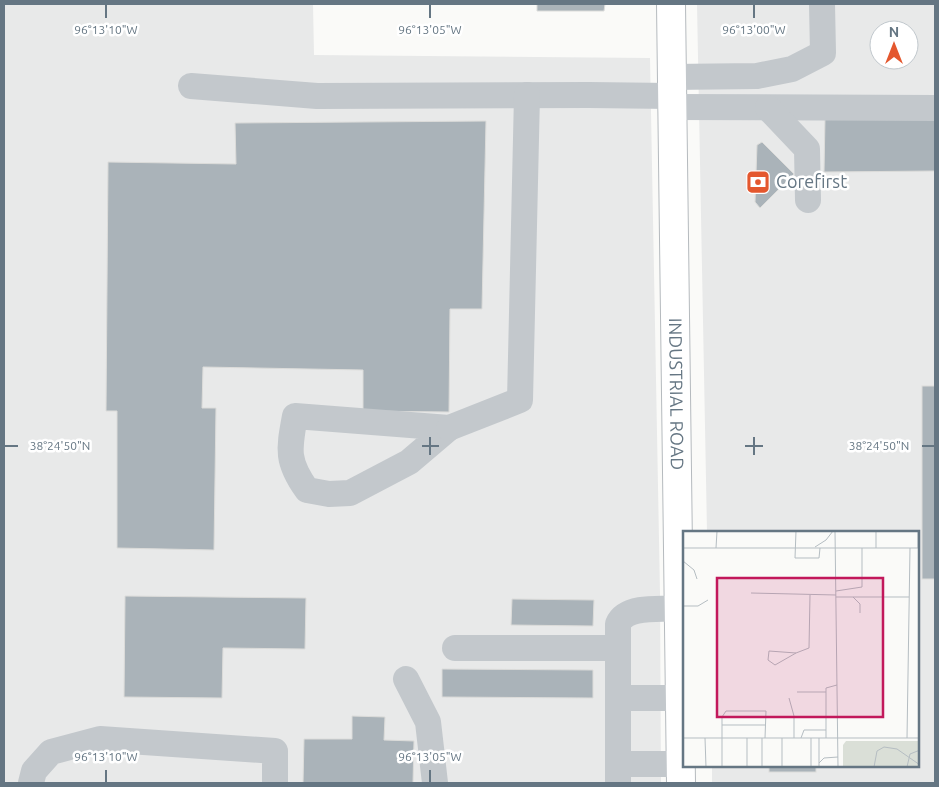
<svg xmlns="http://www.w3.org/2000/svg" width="939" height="787" font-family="Ubuntu,sans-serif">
  <rect width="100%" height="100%" fill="#fafaf8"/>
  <g fill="#e8e9e9" fill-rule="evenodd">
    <path d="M4,4h309l1,51 336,3 10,535 1,190h-657z"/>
    <path d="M697,4h238v779h-223v-17h206v-234h-211zM879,30h30v30h-30z"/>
  </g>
  <g fill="#aab3b9" stroke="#dcdcda">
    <path d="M537,4h68l-1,7h-67z"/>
    <path d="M825,118l110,1v52l-111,1z"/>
    <path d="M486,121l-4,188h-32l-1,103 -86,-1v-41l-160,-3 -1,41h14l-2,142 -97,-2v-137h-11l2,-249 128,2 -1,-41z"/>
    <path d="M762,142l32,32 -34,34 -5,-6 2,-57z"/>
    <rect x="922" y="386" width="13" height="193"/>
    <path d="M125,596l181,2 -1,51 -82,-1 -1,50 -98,-1z"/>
    <path d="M512,599l82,1 -1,26 -82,-1z"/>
    <path d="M442,669l151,1v28l-151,-1z"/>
    <path d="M352,716l33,1 -1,23 30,1 -1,42h-110l1,-44h48z"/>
    <rect x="769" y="766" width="47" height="6"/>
  </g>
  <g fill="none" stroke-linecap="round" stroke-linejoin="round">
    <g stroke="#b5babe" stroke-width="30">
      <g id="major">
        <path id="s1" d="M671,4l10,779"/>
      </g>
    </g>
    <g stroke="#c3c8cc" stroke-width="26">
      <path d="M672,77l85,-1 35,-7 31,-16 -1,-49"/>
      <path d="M191,86l126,10 272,-1 82,1"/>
      <path d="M671,107l264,1"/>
      <path d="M768,108l39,41 1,51"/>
      <path d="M295,416l154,12 -40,34 -59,31 -21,1 -22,-4c-21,-29 -18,-41 -12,-74z"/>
      <path d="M449,428l71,-28 7,-305"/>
      <path d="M455,648h163"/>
      <path d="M406,679l22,43 7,61"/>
      <path d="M618,698h62"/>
      <path d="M618,764h63"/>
      <path d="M31,783l3,-12 17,-19 49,-13 175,12v32"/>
      <path d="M618,783v-159c8,-19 43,-15 61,-15"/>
    </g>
    <use href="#major" stroke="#fff" stroke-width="28"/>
  </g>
  <path fill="none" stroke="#657683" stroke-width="2" d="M106,5v13M430,5v13M754,5v13M430,437v18M754,437v18M5,446h13M422,446h17M745,446h18M922,446h12M106,770v12M430,770v12"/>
  <defs>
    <g id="bank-square" transform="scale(1.25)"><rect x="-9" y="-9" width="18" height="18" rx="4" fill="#e4572e" stroke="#fff"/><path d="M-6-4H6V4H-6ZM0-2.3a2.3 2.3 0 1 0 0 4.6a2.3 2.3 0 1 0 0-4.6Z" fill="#fff"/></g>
  </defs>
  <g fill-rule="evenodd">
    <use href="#bank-square" x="758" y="182"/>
  </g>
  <g text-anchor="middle" stroke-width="5" stroke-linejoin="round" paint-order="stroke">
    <g font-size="18" fill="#657683" stroke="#fff" text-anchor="start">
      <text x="776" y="188">Corefirst</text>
    </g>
    <g font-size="18" fill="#657683" stroke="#fff">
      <text dy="6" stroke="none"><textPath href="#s1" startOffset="390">INDUSTRIAL ROAD</textPath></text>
    </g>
  </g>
  <g transform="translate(683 531)">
    <rect width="236" height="236" fill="#fafaf8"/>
    <path d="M163,210h73v26h-76v-22z" fill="#dadfd7"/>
    <path fill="none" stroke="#b5bdc2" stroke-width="1" d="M113,0l-1,27h24l1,-10M152,0l3,236M193,0v17M132,16l11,-7 7,-9M0,17h237M33,17l1,-17M235,17v-17M0,30l11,9 3,9M153,60l26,-4v-39M68,62l85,2M153,66h73M170,66l7,7v9M0,75h15l10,-6M86,120l27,2 -21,12 -7,-5zM113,122l13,-5 1,-53M114,161h29M106,167l5,18v22M39,194h44M0,207h237M22,207l1,29M64,207v29M99,207v29M118,207l3,-8h22M143,207v-50l11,-3M224,207l3,-190M136,232l5,-5 14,-1M39,236v-50l4,-6h40l-1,27M79,236v-29M128,236v-29M136,236v-29M191,236l3,-16 7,-4 13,2 23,16M224,236l3,-13 10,-4"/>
    <path fill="#c2185b" fill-opacity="0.15" stroke="#c2185b" stroke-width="2.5" d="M34,47h166v139h-166z"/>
    <rect width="236" height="236" fill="none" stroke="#657683" stroke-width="2.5"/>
  </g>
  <g font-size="12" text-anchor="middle" fill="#657683" stroke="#fff" stroke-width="5" stroke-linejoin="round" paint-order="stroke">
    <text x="106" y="34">96°13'10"W</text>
    <text x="430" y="34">96°13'05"W</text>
    <text x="754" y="34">96°13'00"W</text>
    <text x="60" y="450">38°24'50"N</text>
    <text x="879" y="450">38°24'50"N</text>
    <text x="106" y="761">96°13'10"W</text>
    <text x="430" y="761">96°13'05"W</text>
  </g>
  <rect width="939" height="787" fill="none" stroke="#657683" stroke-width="10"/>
  <g transform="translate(894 45)"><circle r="24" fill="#ffffff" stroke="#c1c8cd"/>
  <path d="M0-4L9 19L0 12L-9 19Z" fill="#e4572e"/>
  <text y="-8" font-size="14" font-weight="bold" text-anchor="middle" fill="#657683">N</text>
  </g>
</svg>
